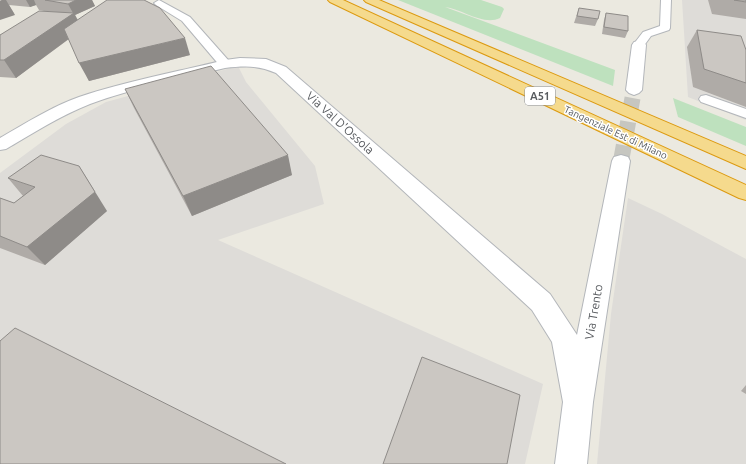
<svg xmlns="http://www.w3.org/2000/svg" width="746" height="464" font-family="Ubuntu,sans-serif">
  <rect width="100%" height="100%" fill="#ebe9e0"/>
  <g fill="#dedcd8">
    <path d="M682,0h64v120l-58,-23z"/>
    <path d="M238,66l8,16 69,84 9,38 -106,36 325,144 -18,80h-525v-291l66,-49 40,-22z"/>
    <path d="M628,198l34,16 84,45v205h-149l14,-150z"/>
  </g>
  <g fill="#bee1be">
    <path d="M398,0h83l21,7 2,2 -4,9c-17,8 -38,-9 -55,-11l170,63 -2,16z"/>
    <path d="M673,98l73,29v19l-68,-29z"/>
  </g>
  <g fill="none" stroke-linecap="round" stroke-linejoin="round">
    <path stroke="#c6c6c0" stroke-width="16" stroke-dasharray="16 8" stroke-linecap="butt" d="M621,161l13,-71"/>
    <g stroke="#b3b6ba" stroke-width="2">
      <g id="lane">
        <path d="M159,0l31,17 39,44 2,3 -2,3h-8l-39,-46 -26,-16 -2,-2z"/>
        <path d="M661,0h10l-1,28 -1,2 -18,6 -8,11h-8l-2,-2 10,-13 17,-6z"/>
        <path d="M706,95l40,14v9l-45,-16 -2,-3 2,-3z"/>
      </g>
    </g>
    <g stroke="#b3b6ba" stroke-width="2">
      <g id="street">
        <path d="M639,41l5,1 2,3 -4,45 -3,3 -5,2 -5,-2 -3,-3 6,-45 2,-3z"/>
        <path d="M240,58l26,1 20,8 264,227 27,41 35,-174 2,-4 7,-2 7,2 2,4 -37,241 -6,62h-32l8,-62 -11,-60 -20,-32 -256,-237c-18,-8 -32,-7 -51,-5 -45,11 -92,20 -135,36 -30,12 -57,29 -84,45l-6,1v-12c26,-15 51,-31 79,-41 47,-16 98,-25 146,-37z"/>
      </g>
    </g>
    <g stroke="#dc9a10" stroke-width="2">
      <g id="highway">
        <path d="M328,0h15l403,185v15l-7,-2 -409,-196z"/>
        <path d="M364,0h15l367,156v13l-380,-167z"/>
      </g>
    </g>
    <use href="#lane" fill="#fff" fill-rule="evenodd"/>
    <use href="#street" fill="#fff" fill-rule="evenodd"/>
    <use href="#highway" fill="#f5da8d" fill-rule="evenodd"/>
  </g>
  <g fill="#afaba7">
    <path d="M0,0h92l3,6 -20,9 3,5 112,35 -101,26 -20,-42 -53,39 -16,-1v-42l49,-23 -10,-2 -3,-5 -6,2 -21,-2 6,10z"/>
    <path d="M708,0h38v19l-34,-5z"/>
    <path d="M579,8l19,11 -3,7 -21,-3z"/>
    <path d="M606,13l22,18 -3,7 -23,-4 2,-14z"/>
    <path d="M697,30l49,20v57l-53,-20 -6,-40z"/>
    <path d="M125,89l167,86 -100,41 -58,-108z"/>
    <path d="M8,178l99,33 -62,54 -45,-17v-50l14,5 9,-7z"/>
    <path d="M746,385v9l-5,-3z"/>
  </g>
  <g fill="#8e8b88">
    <path d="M2,0h4l9,15 -15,5v-19z"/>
    <path d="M26,0h8l2,5 -6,2z"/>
    <path d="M76,0h16l3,6 -20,9 7,14 -66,49 -12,-18 69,-47 -5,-9z"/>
    <path d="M185,38l5,17 -101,26 -10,-18z"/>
    <path d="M288,155l4,20 -100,41 -9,-20z"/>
    <path d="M79,166l28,45 -62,54 -18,-18z"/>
  </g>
  <g fill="#cbc7c2" stroke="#8e8b88">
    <path d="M45,0h31l-8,4z"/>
    <path d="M107,0h37l16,8 25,30 -106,25 -15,-34z"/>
    <path d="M734,0h12v2z"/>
    <path d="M579,8l21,3 -2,8 -21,-3z"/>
    <path d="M39,11l35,2 -70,47h-4v-25z"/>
    <path d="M606,13l22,3v15l-24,-4z"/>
    <path d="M697,30l44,6 5,14v33l-42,-14z"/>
    <path d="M211,66l77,89 -105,41 -58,-107z"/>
    <path d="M41,155l38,11 16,26 -68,55 -27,-11v-38l14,5 21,-16 -27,-9z"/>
    <path d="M15,328l271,136h-286v-123z"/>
    <path d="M422,357l98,38 -13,69h-124z"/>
  </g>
  <g text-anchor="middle" stroke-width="3" stroke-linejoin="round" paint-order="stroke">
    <g font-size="10" fill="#595c60" stroke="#fff">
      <text transform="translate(616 132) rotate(25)" y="4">Tangenziale Est di Milano</text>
    </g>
    <rect fill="#fff" stroke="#8b8d90" stroke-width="1" x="525" y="87" width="30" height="18" rx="3"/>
    <g font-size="11" font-weight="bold" fill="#595c60">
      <text x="540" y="100">A51</text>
    </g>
    <g font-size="12" fill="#595c60" stroke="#fff">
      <text transform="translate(340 123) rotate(42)" y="4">Via Val D'Ossola</text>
      <text transform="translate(594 312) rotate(-80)" y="4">Via Trento</text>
    </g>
  </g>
</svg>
